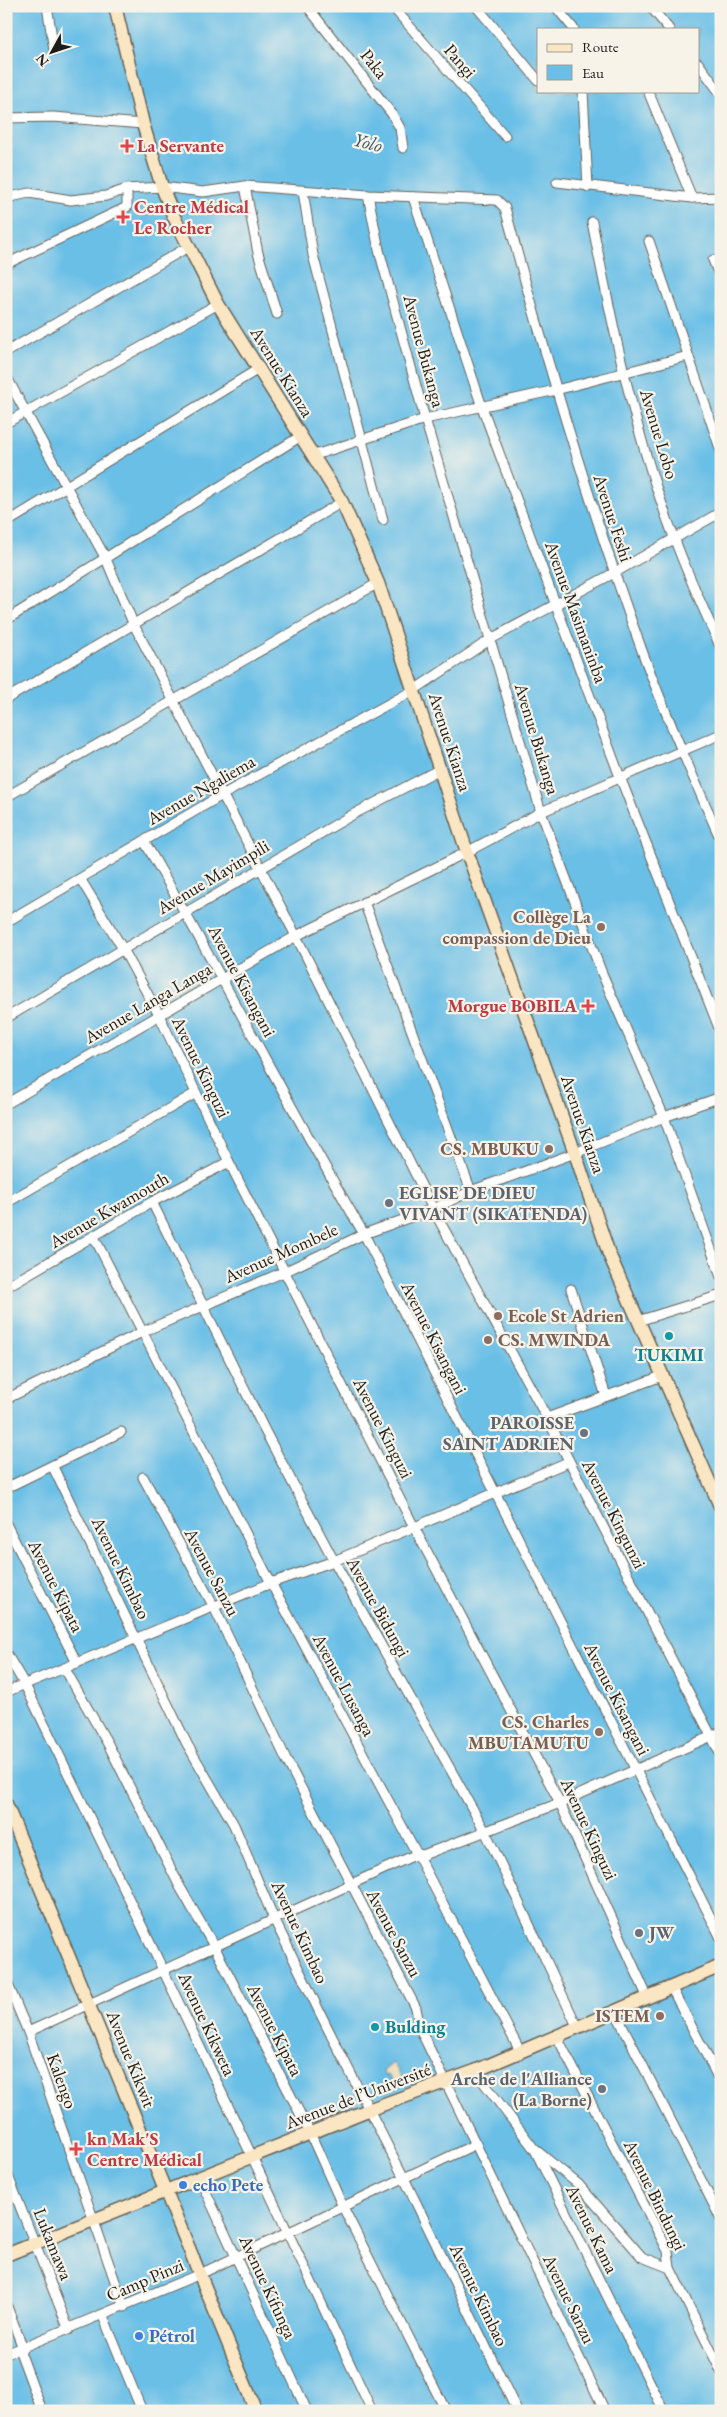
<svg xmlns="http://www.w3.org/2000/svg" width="727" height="2417" font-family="'EB Garamond',serif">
  <rect width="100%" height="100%" fill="#f7f3e8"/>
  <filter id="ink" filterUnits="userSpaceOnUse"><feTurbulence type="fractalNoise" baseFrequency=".02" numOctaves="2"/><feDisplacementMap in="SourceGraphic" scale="10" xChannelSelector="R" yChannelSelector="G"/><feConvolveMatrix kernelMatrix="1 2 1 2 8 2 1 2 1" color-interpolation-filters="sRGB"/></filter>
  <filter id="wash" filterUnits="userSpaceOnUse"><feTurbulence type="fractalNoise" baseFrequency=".0096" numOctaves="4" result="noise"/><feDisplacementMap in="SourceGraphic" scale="20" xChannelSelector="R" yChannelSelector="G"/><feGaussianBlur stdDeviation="1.12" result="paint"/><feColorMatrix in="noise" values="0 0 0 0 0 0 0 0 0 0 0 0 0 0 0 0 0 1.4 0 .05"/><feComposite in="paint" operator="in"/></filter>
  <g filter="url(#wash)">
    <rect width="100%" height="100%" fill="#f0e0c1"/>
    <path fill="#6bbfe7" stroke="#446e82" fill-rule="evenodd" d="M6,6h715v2405h-715zM538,29h160v62h-160zM393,2063l10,15 -8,5 -7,-8 -3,1 -2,-5z"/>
  </g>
  <g filter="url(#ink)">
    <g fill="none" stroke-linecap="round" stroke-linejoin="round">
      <g stroke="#666156" stroke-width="11">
        <g id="street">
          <path d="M47,6l7,44"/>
          <path d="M307,6l85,108 8,14 3,20"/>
          <path d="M392,6l113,130"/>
          <path d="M476,6l62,74"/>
          <path d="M555,6l19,23"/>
          <path d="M650,6l19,23"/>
          <path d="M698,63l23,31"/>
          <path d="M583,91l5,96"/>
          <path d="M648,91l44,107"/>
          <path d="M6,118l47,-1 90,7"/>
          <path d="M557,182l135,16 29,-1"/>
          <path d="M245,186l13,67 19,61"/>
          <path d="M303,191l10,64 70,265"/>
          <path d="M368,195l11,55 46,169 116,393 60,159 63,146 57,160"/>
          <path d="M413,197l69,210 138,370 101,256"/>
          <path d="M6,198l23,-5 42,7 35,-4 21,-7 35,-2 41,5 42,-6 123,9 129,5 8,8c41,152 86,303 140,451 23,61 49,121 76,181"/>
          <path d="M592,222c21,107 43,215 83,318 13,36 30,72 46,108"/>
          <path d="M649,241l72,210"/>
          <path d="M713,260l8,19"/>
          <path d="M6,264l121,-57v-18"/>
          <path d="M6,352l182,-105"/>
          <path d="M6,376l100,183 27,64 163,313 137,273 114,209 174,337"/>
          <path d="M6,423l212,-119"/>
          <path d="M312,456l113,-37 131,-29 132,-34"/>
          <path d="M6,523l254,-155"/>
          <path d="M6,620l295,-184"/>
          <path d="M6,699l336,-197"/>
          <path d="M6,797l372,-214"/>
          <path d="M144,841c76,129 143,264 220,393l357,704"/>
          <path d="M81,880l42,69 36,66 70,147 185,365 146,276 87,193"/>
          <path d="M364,902l107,289"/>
          <path d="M6,922l216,-127 192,-105 77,-51 123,-66 107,-61"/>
          <path d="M6,1018l346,-203 88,-46"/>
          <path d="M6,1104l290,-168 171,-84 74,-40 180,-78"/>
          <path d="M152,1202l113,229 69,130 152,272 91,193"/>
          <path d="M6,1203l190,-110"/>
          <path d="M94,1237l177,346 146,271 103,197"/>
          <path d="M6,1287l146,-85 77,-40"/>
          <path d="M571,1289l35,107"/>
          <path d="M638,1321l83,-26"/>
          <path d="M6,1399l136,-67 144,-61 78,-37 69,-25 38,-18 104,-38 89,-36 57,-20"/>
          <path d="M547,1418l115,-42"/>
          <path d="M53,1467l134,277 47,81 40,94 53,108 77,151 113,233"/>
          <path d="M143,1477l71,130 72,152 130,249 4,21 185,382"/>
          <path d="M6,1488l115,-56"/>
          <path d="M6,1524l71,139"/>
          <path d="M6,1653l19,32c118,241 233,483 347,726"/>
          <path d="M65,1669l43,75 72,143 34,59 96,187 33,74 103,204"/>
          <path d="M6,1692l265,-109 63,-22 234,-99"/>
          <path d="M6,1980l22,52 96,275"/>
          <path d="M671,1987l50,96"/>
          <path d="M615,2011l106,208"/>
          <path d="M28,2032l389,-178 6,1 137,-52 161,-71"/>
          <path d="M556,2035l112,216 2,17 51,103"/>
          <path d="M475,2071l60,79 129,261"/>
          <path d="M537,2151l41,33 64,73 28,11"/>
          <path d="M6,2171l63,159"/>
          <path d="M199,2177l108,234"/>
          <path d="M6,2304l17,44"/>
          <path d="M103,2316l39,95"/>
          <path d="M19,2349l23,62"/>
          <path d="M6,2354l194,-80 276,-130"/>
        </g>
      </g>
      <g stroke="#666156" stroke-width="15">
        <g id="secondary">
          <path d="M115,6l28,118 19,63 12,30 44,87 124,198 36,81 89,269 108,301 34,101 112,254"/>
          <path d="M6,1804l250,607"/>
          <path d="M6,2255l362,-145 107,-39 246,-105"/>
        </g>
      </g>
      <use href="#street" stroke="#fff" stroke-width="9"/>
      <use href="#secondary" stroke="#fbe6c3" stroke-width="12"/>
    </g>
  </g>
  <g fill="#e0444e" stroke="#f7f3e8" stroke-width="2">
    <path d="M124.5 138.5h5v5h5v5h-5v5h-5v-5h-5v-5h5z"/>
    <path d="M120.5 209.5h5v5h5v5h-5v5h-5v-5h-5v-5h5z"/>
    <path d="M585.5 998.5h5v5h5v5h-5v5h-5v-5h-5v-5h5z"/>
    <path d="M73.5 2141.5h5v5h5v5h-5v5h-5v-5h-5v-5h5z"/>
  </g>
  <g fill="#8d6e63" stroke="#f7f3e8" stroke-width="2">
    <circle cx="601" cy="927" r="5"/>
    <circle cx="549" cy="1149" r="5"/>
    <circle cx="498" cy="1316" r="5"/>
    <circle cx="488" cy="1340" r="5"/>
    <circle cx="599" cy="1732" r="5"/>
    <circle cx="660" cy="2016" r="5"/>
  </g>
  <g fill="#6b7280" stroke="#f7f3e8" stroke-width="2">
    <circle cx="389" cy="1203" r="5"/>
    <circle cx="584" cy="1433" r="5"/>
    <circle cx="639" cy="1933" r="5"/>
    <circle cx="602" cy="2089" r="5"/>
  </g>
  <g fill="#0f9aa8" stroke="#f7f3e8" stroke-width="2">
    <circle cx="669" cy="1336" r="5"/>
    <circle cx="375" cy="2027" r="5"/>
  </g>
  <g fill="#3f7fe0" stroke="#f7f3e8" stroke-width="2">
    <circle cx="183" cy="2185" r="5"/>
    <circle cx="139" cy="2336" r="5"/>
  </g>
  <g text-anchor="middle" stroke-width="4.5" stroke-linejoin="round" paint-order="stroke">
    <g font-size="18" fill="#1c1c1c" stroke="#f7f3e8">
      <text transform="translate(460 61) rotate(49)" y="6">Pangi</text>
      <text transform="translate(374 64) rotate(52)" y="6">Paka</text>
      <text transform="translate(424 351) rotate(75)" y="6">Avenue Bukanga</text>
      <text transform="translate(282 372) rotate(58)" y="6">Avenue Kianza</text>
      <text transform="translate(659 434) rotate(73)" y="6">Avenue Lobo</text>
      <text transform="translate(613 518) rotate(72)" y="6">Avenue Feshi</text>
      <text transform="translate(576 612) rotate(70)" y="6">Avenue Masimaninba</text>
      <text transform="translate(537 739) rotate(73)" y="6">Avenue Bukanga</text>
      <text transform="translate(450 742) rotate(72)" y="6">Avenue Kianza</text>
      <text transform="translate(201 790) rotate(-30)" y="6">Avenue Ngaliema</text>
      <text transform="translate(213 877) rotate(-31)" y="6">Avenue Mayimpili</text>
      <text transform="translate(242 981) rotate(62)" y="6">Avenue Kisangani</text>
      <text transform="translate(148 1003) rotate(-30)" y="6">Avenue Langa Langa</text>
      <text transform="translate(201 1067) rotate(64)" y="6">Avenue Kinguzi</text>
      <text transform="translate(583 1124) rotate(71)" y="6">Avenue Kianza</text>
      <text transform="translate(109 1210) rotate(-30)" y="6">Avenue Kwamouth</text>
      <text transform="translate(281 1253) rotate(-24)" y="6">Avenue Mombele</text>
      <text transform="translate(434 1338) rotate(63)" y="6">Avenue Kisangani</text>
      <text transform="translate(383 1428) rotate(63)" y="6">Avenue Kinguzi</text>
      <text transform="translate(614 1514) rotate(63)" y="6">Avenue Kingunzi</text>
      <text transform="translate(121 1568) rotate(64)" y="6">Avenue Kimbao</text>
      <text transform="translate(212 1572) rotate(62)" y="6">Avenue Sanzu</text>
      <text transform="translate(56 1586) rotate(63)" y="6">Avenue Kipata</text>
      <text transform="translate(378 1607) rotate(61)" y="6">Avenue Bidungi</text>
      <text transform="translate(344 1685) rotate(62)" y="6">Avenue Lusanga</text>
      <text transform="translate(617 1699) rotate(63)" y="6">Avenue Kisangani</text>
      <text transform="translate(589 1829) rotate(65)" y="6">Avenue Kinguzi</text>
      <text transform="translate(300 1932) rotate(65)" y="6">Avenue Kimbao</text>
      <text transform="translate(394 1933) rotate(62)" y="6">Avenue Sanzu</text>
      <text transform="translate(207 2024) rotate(65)" y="6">Avenue Kikweta</text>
      <text transform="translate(275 2030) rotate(63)" y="6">Avenue Kipata</text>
      <text transform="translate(131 2059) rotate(68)" y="6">Avenue Kikwit</text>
      <text transform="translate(62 2081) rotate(70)" y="6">Kalengo</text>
      <text transform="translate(358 2096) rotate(-21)" y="6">Avenue de l’Université</text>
      <text transform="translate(655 2195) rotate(64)" y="6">Avenue Bindungi</text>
      <text transform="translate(592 2229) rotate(64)" y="6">Avenue Kama</text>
      <text transform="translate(53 2244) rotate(68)" y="6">Lukamawa</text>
      <text transform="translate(145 2280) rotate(-23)" y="6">Camp Pinzi</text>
      <text transform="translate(268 2287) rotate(65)" y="6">Avenue Kifunga</text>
      <text transform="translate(479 2295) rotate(64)" y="6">Avenue Kimbao</text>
      <text transform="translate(569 2299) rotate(64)" y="6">Avenue Sanzu</text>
    </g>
    <g font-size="18" font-weight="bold" fill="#be3a42" stroke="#f7f3e8" text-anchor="start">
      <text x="137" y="152">La Servante</text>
      <text x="134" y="213">Centre Médical<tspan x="134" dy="21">Le Rocher</tspan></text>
      <text x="577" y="1012" text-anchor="end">Morgue BOBILA</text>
      <text x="87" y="2145">kn Mak'S<tspan x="87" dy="21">Centre Médical</tspan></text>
    </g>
    <g font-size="18" font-weight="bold" fill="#785e54" stroke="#f7f3e8" text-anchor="end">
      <text x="591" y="923">Collège La<tspan x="591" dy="21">compassion de Dieu</tspan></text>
      <text x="539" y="1155">CS. MBUKU</text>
      <text x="508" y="1322" text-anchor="start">Ecole St Adrien</text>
      <text x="498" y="1346" text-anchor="start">CS. MWINDA</text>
      <text x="589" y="1728">CS. Charles<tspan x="589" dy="21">MBUTAMUTU</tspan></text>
      <text x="650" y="2022">ISTEM</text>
    </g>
    <g font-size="18" font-weight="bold" fill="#5b616d" stroke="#f7f3e8" text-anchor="start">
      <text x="399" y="1199">EGLISE DE DIEU<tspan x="399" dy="21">VIVANT (SIKATENDA)</tspan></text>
      <text x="574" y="1429" text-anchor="end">PAROISSE<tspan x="574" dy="21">SAINT ADRIEN</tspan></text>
      <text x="649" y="1939">JW</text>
      <text x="592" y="2085" text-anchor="end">Arche de l'Alliance<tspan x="592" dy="21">(La Borne)</tspan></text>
    </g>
    <g font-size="18" font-weight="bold" fill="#0d838f" stroke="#f7f3e8">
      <text x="669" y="1361">TUKIMI</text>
      <text x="385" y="2033" text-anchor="start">Bulding</text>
    </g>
    <g font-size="18" font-weight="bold" fill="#366cbe" stroke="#f7f3e8" text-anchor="start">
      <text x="193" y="2191">echo Pete</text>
      <text x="149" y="2342">Pétrol</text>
    </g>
    <g font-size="19" font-style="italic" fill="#385563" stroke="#f7f3e8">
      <text transform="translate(368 142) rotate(14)" y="7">Yolo</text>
    </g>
  </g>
  <rect width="727" height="2417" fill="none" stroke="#f7f3e8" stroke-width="25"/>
  <rect x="537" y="28" width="162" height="65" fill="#f7f3e8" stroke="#9f9d96"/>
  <rect x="547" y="44" width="25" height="8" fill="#fbe6c3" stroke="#9f9d96"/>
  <text x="582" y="52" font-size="15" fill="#1c1c1c">Route</text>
  <rect x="547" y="65" width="25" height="15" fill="#6bbfe7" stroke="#9f9d96"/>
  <text x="582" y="78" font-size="15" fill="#1c1c1c">Eau</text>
  <g transform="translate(52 52) rotate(230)" stroke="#f7f3e8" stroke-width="4" paint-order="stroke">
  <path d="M0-4L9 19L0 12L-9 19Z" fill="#1c1c1c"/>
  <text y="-8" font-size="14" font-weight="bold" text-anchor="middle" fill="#1c1c1c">N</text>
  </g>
</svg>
